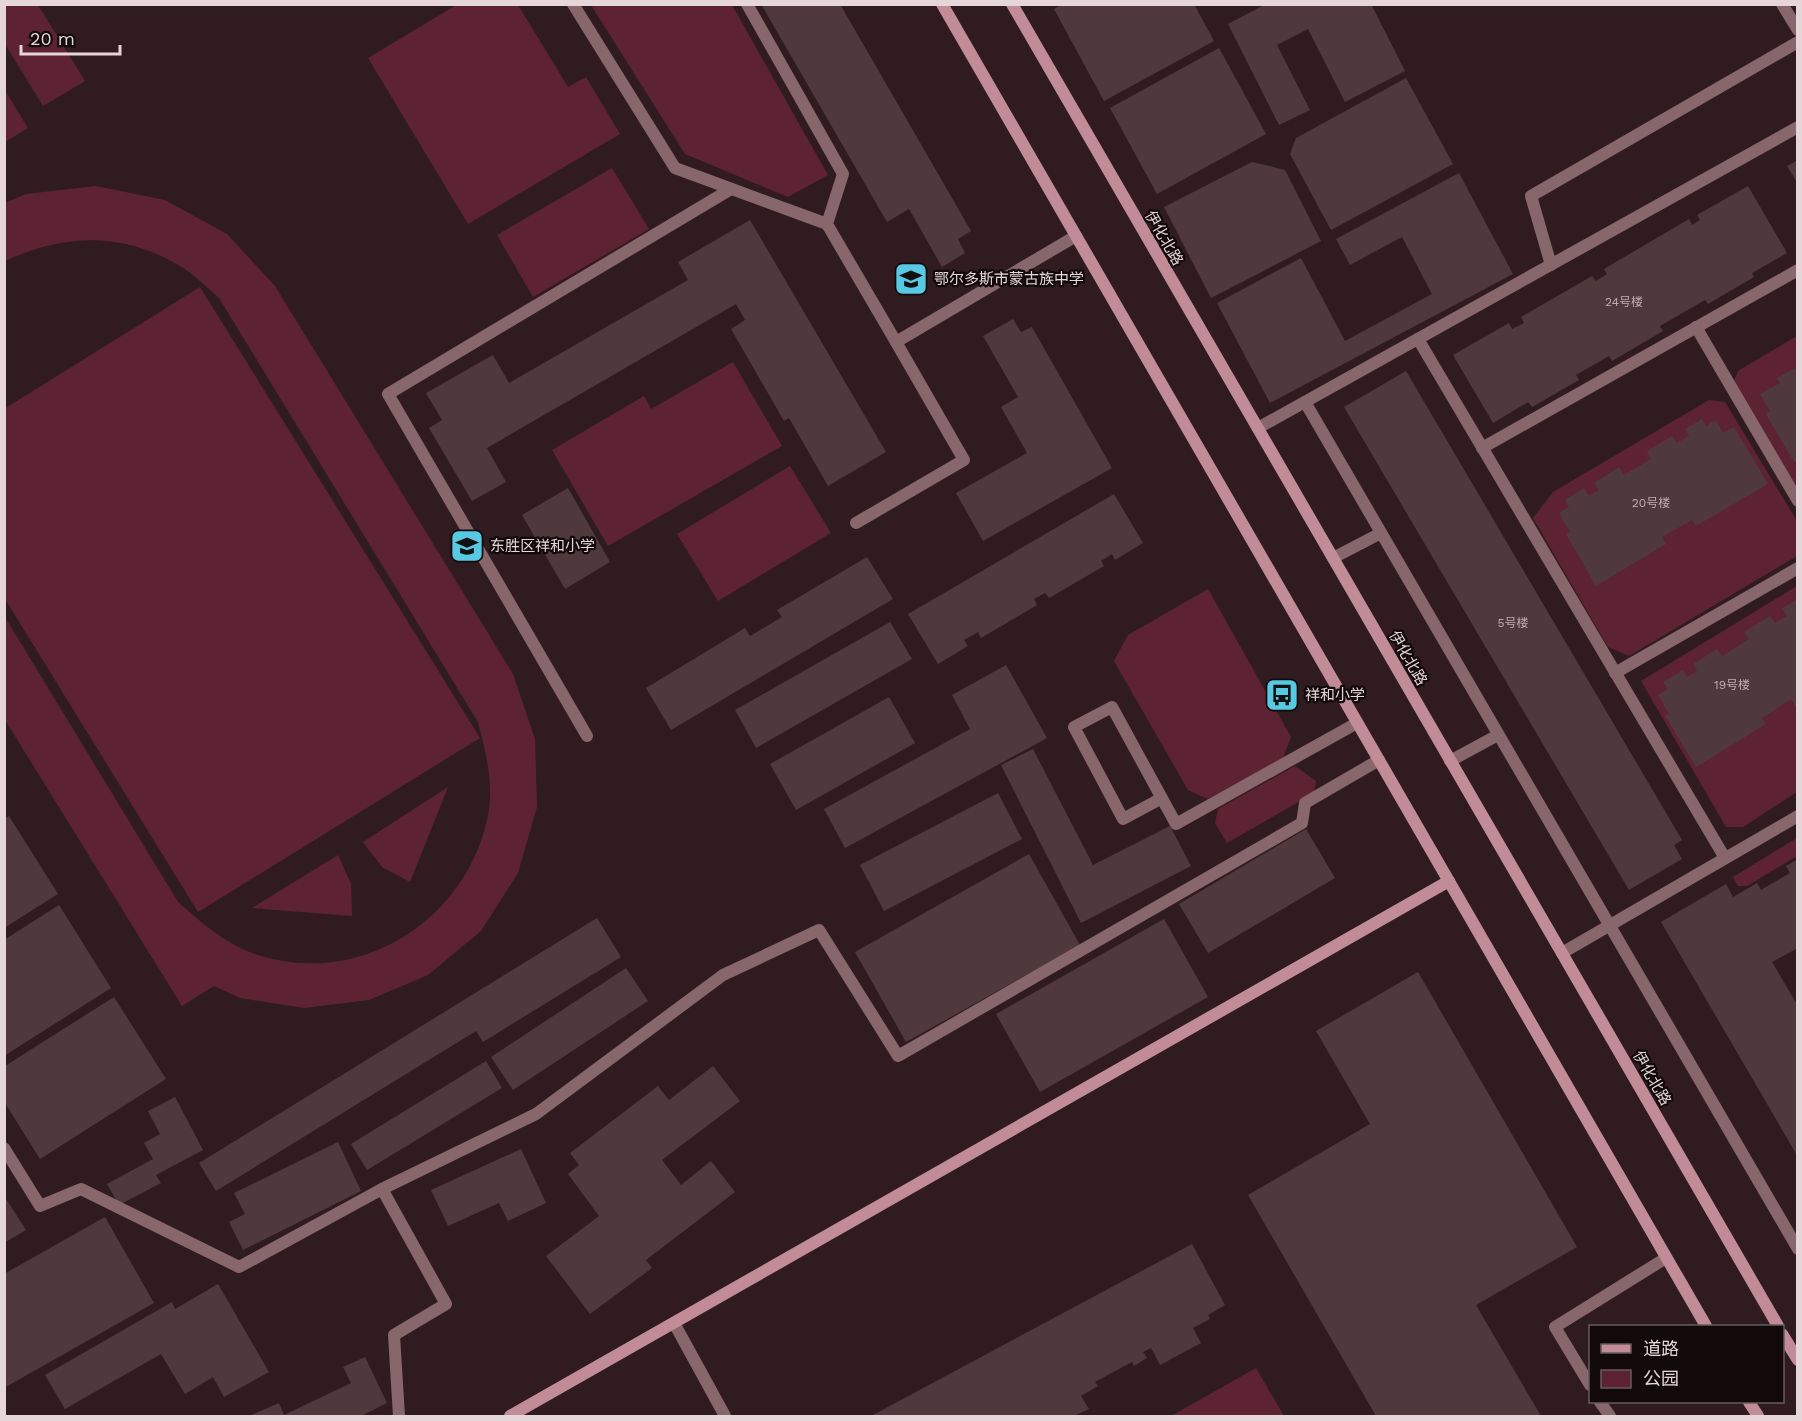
<svg xmlns="http://www.w3.org/2000/svg" width="1802" height="1421" font-family="'Work Sans','Noto Sans SC',sans-serif">
  <rect width="100%" height="100%" fill="#301c20"/>
  <g fill="#5d2333">
    <path d="M5,4l33,1 47,76 -42,25 -38,-62z"/>
    <path d="M458,4l60,1 50,82 18,-10 34,57 -152,90 -100,-166z"/>
    <path d="M591,5h141l96,170 -40,22 -103,-43z"/>
    <path d="M4,89l24,39 -23,14h-1z"/>
    <path d="M612,168l37,61 -116,68 -36,-62z"/>
    <path d="M96,186l69,14 62,34 48,52 238,388 22,65 2,68 -19,66 -37,58 -53,44 -59,25 -65,8 -64,-10 -26,-12 -32,20 -177,-286v-103l173,285c25,22 50,44 83,54 101,30 203,-35 226,-136 8,-33 -1,-67 -9,-98l-259,-424c-12,-10 -25,-24 -39,-32 -58,-35 -116,-32 -175,-5v-58l21,-9z"/>
    <path d="M200,287l280,451 -282,174 -193,-313 -1,-190z"/>
    <path d="M1797,336v152l-63,-107 4,-10z"/>
    <path d="M733,362l49,84 -174,100 -56,-96 92,-54 7,13z"/>
    <path d="M1709,400l16,2 72,119v35l-168,100 -21,-9 -75,-129 20,-26z"/>
    <path d="M790,466l41,67 -113,68 -41,-67z"/>
    <path d="M1797,586v206l-54,35h-17l-85,-146z"/>
    <path d="M1208,589l83,148 -8,21 -75,41 -20,-9 -74,-129 14,-26z"/>
    <path d="M1295,766l21,15 -2,12 -87,50 -12,-20 3,-14z"/>
    <path d="M448,787l-38,95 -28,-15 -19,-25z"/>
    <path d="M1797,838v18l-50,30h-9l-5,-9z"/>
    <path d="M338,855l13,29 1,32 -100,-8z"/>
    <path d="M1256,1368l28,48h-113z"/>
  </g>
  <g fill="#50393d">
    <path d="M761,4h79l131,227 -13,8 7,14 -23,14 -33,-58 -22,13z"/>
    <path d="M1063,4h131l20,37 -110,60 -50,-92z"/>
    <path d="M1266,4h105l34,67 -60,31 -37,-73 -31,16 33,65 -31,15 -51,-101z"/>
    <path d="M1219,48l47,86 -109,60 -47,-86z"/>
    <path d="M1406,78l47,86 -122,66 -41,-76 6,-16z"/>
    <path d="M1798,160v24l-11,-18z"/>
    <path d="M1252,162l33,8 36,71 -110,57 -47,-91z"/>
    <path d="M1459,173l54,101 -243,129 -53,-100 84,-45 44,83 87,-47 -30,-57 -52,28 -14,-26z"/>
    <path d="M1748,186l39,67 -35,20 2,4 -46,27 -3,-4 -45,26 3,5 -51,30 -3,-5 -33,19 3,5 -47,27 -4,-5 -35,21 -40,-68 56,-32 3,6 12,-6 -3,-6 71,-41 4,5 11,-7 -3,-5 85,-50 3,6 8,-5 -3,-5z"/>
    <path d="M750,220l136,232 -58,34 -39,-68 -5,3 -53,-92 14,-9 -9,-16 -249,144 19,34 -34,19 -43,-73 13,-8 -16,-27 67,-38 16,28 179,-103 -10,-18z"/>
    <path d="M1013,319l8,13 11,-5 80,141 -129,73 -27,-48 71,-40 -26,-46 17,-10 -35,-61z"/>
    <path d="M1795,368l3,4v88l-4,2 -28,-48 4,-3 -10,-17 20,-11 -3,-5z"/>
    <path d="M1406,371l276,469 -8,5 8,14 -53,31 -285,-483z"/>
    <path d="M1702,419l4,7 10,-6 7,13 11,-6 34,57 -72,42 -4,-6 -30,17 4,7 -70,42 -30,-52 4,-2 -11,-19 10,-6 -4,-7 19,-12 5,8 10,-6 -5,-7 25,-16 5,8 27,-16 -4,-8 25,-15 5,7 12,-7 -4,-7z"/>
    <path d="M568,488l42,74 -45,27 -43,-74z"/>
    <path d="M1114,494l29,49 -28,17 -3,-6 -11,7 3,5 -55,32 -4,-5 -11,6 3,6 -56,33 -3,-6 -14,8 4,6 -30,18 -30,-50z"/>
    <path d="M867,557l26,42 -222,131 -25,-42 99,-60 5,8 32,-19 -5,-7z"/>
    <path d="M1798,599v105l-3,2 -4,-7 -29,19 4,6 -70,43 -31,-51 4,-2 -11,-19 10,-6 -5,-7 20,-12 4,7 10,-6 -4,-7 24,-15 5,7 27,-17 -5,-7 26,-16 5,7 12,-7 -5,-8z"/>
    <path d="M890,622l22,37 -156,89 -21,-38z"/>
    <path d="M1006,665l41,73 -202,110 -21,-39 146,-80 -18,-34z"/>
    <path d="M889,697l26,46 -119,67 -26,-46z"/>
    <path d="M1033,749l60,116 77,-39 21,40 -110,57 -80,-158z"/>
    <path d="M998,793l24,46 -138,72 -24,-46z"/>
    <path d="M9,816l49,78 -54,34v-109z"/>
    <path d="M1306,829l29,49 -127,75 -29,-49z"/>
    <path d="M1029,854l51,91 -174,97 -51,-90z"/>
    <path d="M1798,859v89l-26,14 26,44v151l-137,-235 65,-38 7,13 24,-14 4,7 29,-17 -4,-7z"/>
    <path d="M59,905l52,83 -107,68v-116z"/>
    <path d="M597,918l24,39 -138,85 -7,-11 -260,160 -17,-28z"/>
    <path d="M1164,919l44,78 -168,95 -44,-78z"/>
    <path d="M626,968l22,33 -135,89 -22,-33z"/>
    <path d="M1418,972l159,275 -101,58 65,111h-165l-128,-221 122,-71 -54,-93z"/>
    <path d="M114,997l52,82 -126,80 -35,-56v-37z"/>
    <path d="M486,1061l16,27 -135,82 -16,-26z"/>
    <path d="M713,1066l27,35 -78,59 19,25 30,-24 24,31 -89,68 6,8 -62,46 -44,-58 53,-40 -31,-42 11,-9 -9,-12 88,-67 11,14z"/>
    <path d="M175,1097l28,53 -47,25 5,8 -42,22 -12,-21 46,-25 -9,-16 16,-9 -12,-23z"/>
    <path d="M338,1142l23,49 -118,59 -14,-28 16,-8 -11,-21z"/>
    <path d="M521,1149l25,54 -38,18 -9,-18 -51,23 -17,-36z"/>
    <path d="M6,1199l20,31 -22,13v-43z"/>
    <path d="M105,1217l49,86 -150,85v-114z"/>
    <path d="M1192,1244l33,61 -17,10 2,4 -17,9 8,15 -41,22 -9,-17 -8,4 4,6 -13,8 -2,-4 -37,20 3,4 -17,10 8,13 -15,7h-203z"/>
    <path d="M218,1284l51,88 -45,25 -11,-20 -28,17 -24,-40 -96,55 -20,-34 127,-73 3,7z"/>
    <path d="M365,1357l22,46 -24,12 1,1h-115l30,-13 5,12 67,-32 -8,-16z"/>
  </g>
  <g fill="none" stroke-linecap="round" stroke-linejoin="round">
    <g stroke="#87666c" stroke-width="12">
      <path d="M573,4l102,164 152,56"/>
      <path d="M747,4l96,170 -16,50 69,118"/>
      <path d="M1782,4l16,26"/>
      <path d="M1551,265l-20,-69 267,-154"/>
      <path d="M1696,327l102,174"/>
      <path d="M1418,339l307,519"/>
      <path d="M1305,402l493,847"/>
      <path d="M1258,428l540,-301"/>
      <path d="M1482,448l316,-178"/>
      <path d="M856,523l108,-63 -68,-118 180,-106"/>
      <path d="M1333,558l48,-25"/>
      <path d="M1615,673l183,-105"/>
      <path d="M587,736l-199,-342 343,-205"/>
      <path d="M1450,761l48,-26"/>
      <path d="M1162,798l-39,21 -49,-92 38,-20 64,117 181,-101"/>
      <path d="M1562,953l236,-137"/>
      <path d="M4,1148l36,58 41,-17 158,78 143,-78 64,115 -52,31 5,81"/>
      <path d="M382,1189l154,-75 187,-139 96,-45 79,126 404,-233 3,-20 74,-43"/>
      <path d="M674,1323l51,93"/>
      <path d="M1590,1385l-35,-58 111,-69"/>
      <path d="M1600,1402l10,14"/>
    </g>
    <g stroke="#c18c97" stroke-width="12">
      <path d="M942,4l764,1322"/>
      <path d="M1012,4l766,1322"/>
      <path d="M1782,1334l16,26"/>
      <path d="M1749,1402l9,14"/>
      <path d="M510,1416l939,-535"/>
    </g>
  </g>
  <defs>
    <g id="school-square" transform="scale(1.725)"><rect x="-9" y="-9" width="18" height="18" rx="4" fill="#58c9e3" stroke="#12090b"/><path d="M0-5L7-2L0 1L-7-2ZM-4 1L0 2.5L4 1V4Q0 6-4 4Z" fill="#111"/></g>
    <g id="bus-square" transform="scale(1.725)"><rect x="-9" y="-9" width="18" height="18" rx="4" fill="#58c9e3" stroke="#12090b"/><path d="M-5-6H5V4H4V6H2V4H-2V6H-4V4H-5ZM-3.5-4V0h7V-4ZM-3.5 1.2v1.5H-2V1.2ZM2 1.2v1.5H3.5V1.2Z" fill="#111"/></g>
  </defs>
  <g fill-rule="evenodd">
    <use href="#school-square" x="911" y="279"/>
    <use href="#school-square" x="467" y="546"/>
    <use href="#bus-square" x="1282" y="695"/>
  </g>
  <g text-anchor="middle" stroke-width="4.5" stroke-linejoin="round" paint-order="stroke">
    <g font-size="12" fill="#c0afb2">
      <text x="1624" y="306">24号楼</text>
      <text x="1651" y="507">20号楼</text>
      <text x="1513" y="627">5号楼</text>
      <text x="1732" y="689">19号楼</text>
    </g>
    <g font-size="15" fill="#e5d6d9" stroke="#12090b">
      <text transform="translate(1164 238) rotate(60)" y="5">伊化北路</text>
      <text transform="translate(1408 658) rotate(60)" y="5">伊化北路</text>
      <text transform="translate(1652 1078) rotate(60)" y="5">伊化北路</text>
    </g>
    <g font-size="15" fill="#e5d6d9" stroke="#12090b" text-anchor="start">
      <text x="934" y="284">鄂尔多斯市蒙古族中学</text>
      <text x="490" y="551">东胜区祥和小学</text>
      <text x="1305" y="700">祥和小学</text>
    </g>
  </g>
  <rect width="1802" height="1421" fill="none" stroke="#e5d6d9" stroke-width="12"/>
  <rect x="1589" y="1325" width="195" height="78" fill="#12090b" stroke="#665b5d" stroke-width="1.5"/>
  <rect x="1601" y="1344" width="30" height="9" fill="#c18c97" stroke="#665b5d" stroke-width="1.5"/>
  <text x="1643" y="1355" font-size="18" fill="#e5d6d9">道路</text>
  <rect x="1601" y="1370" width="30" height="18" fill="#5d2333" stroke="#665b5d" stroke-width="1.5"/>
  <text x="1643" y="1385" font-size="18" fill="#e5d6d9">公园</text>
  <path d="M21 45v9h99v-9" fill="none" stroke="#e5d6d9" stroke-width="3"/>
  <text x="30" y="45" font-size="18" fill="#e5d6d9" stroke="#12090b" stroke-width="4.5" paint-order="stroke">20 m</text>
</svg>
